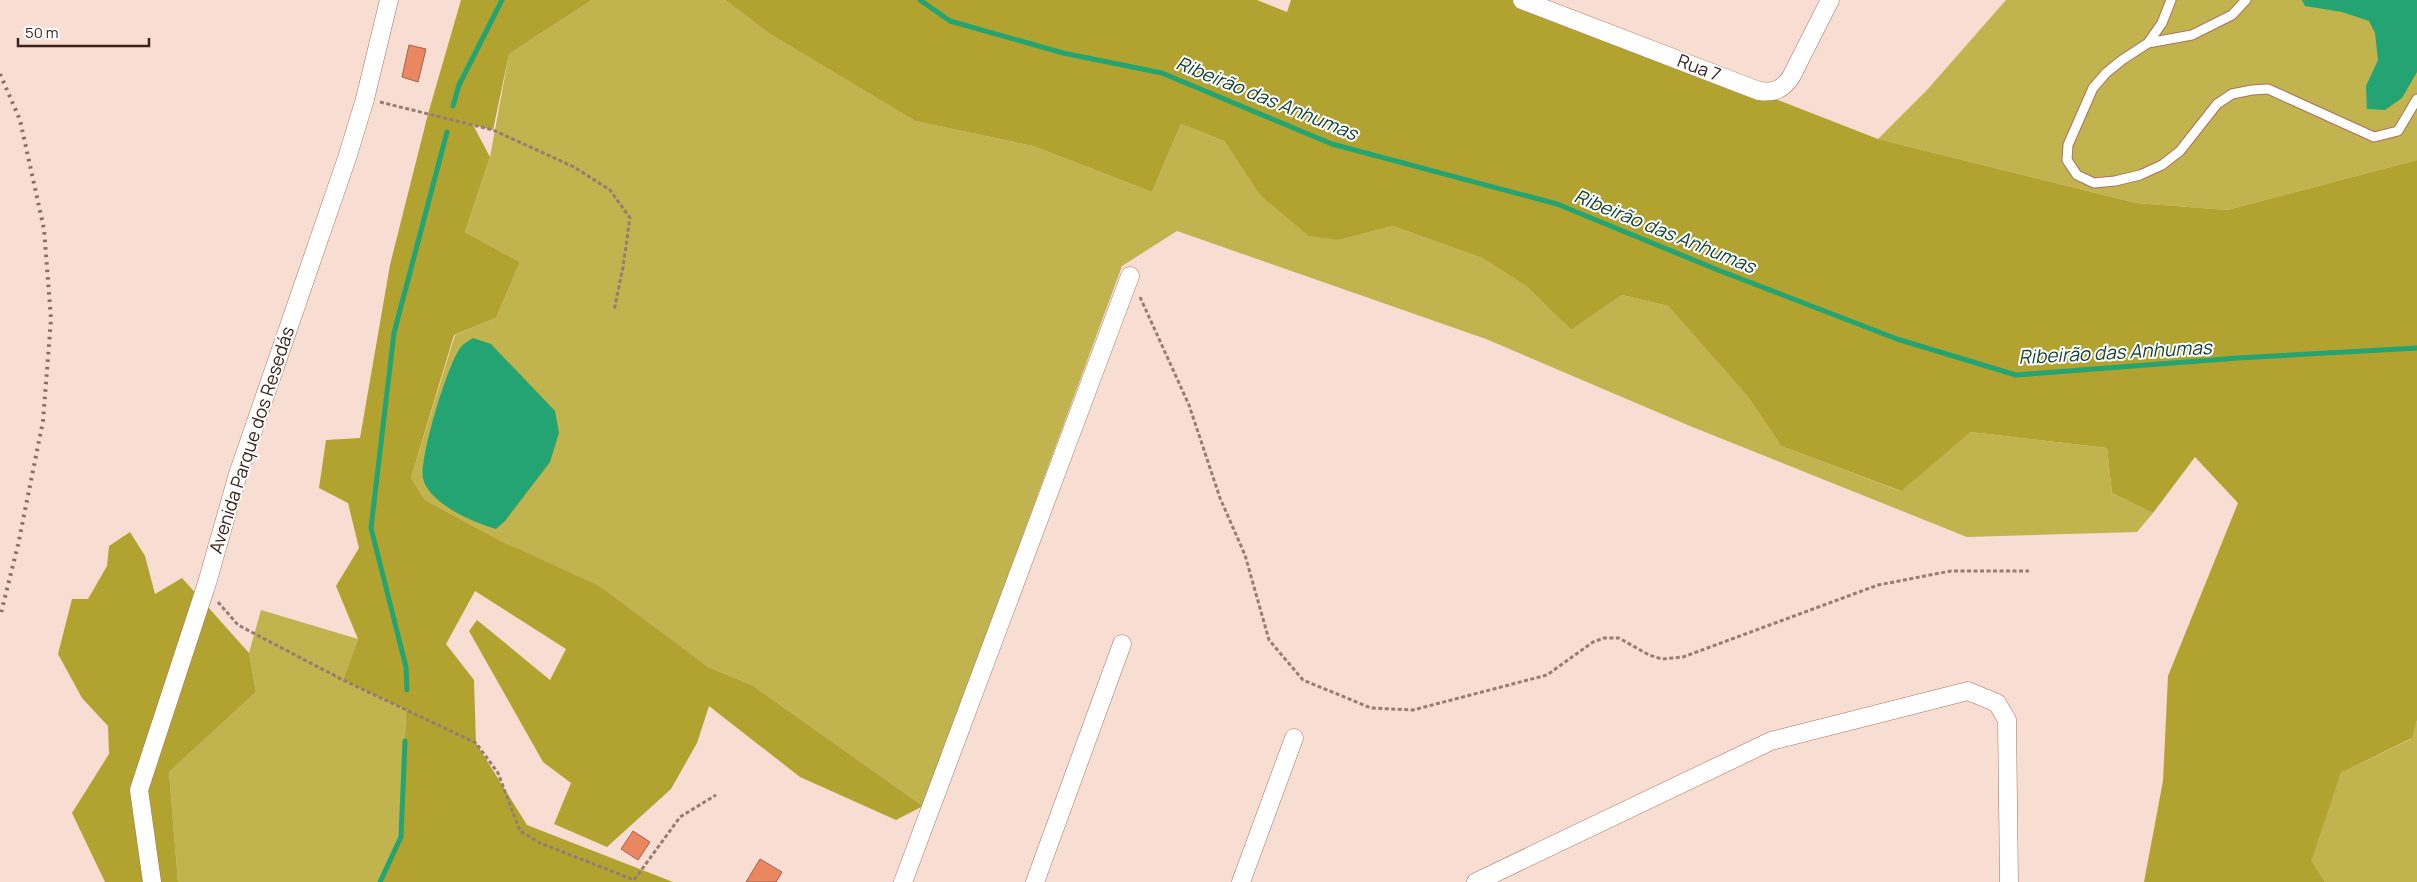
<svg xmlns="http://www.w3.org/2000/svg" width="2417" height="882" font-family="Manrope,sans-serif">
  <rect width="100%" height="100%" fill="#f8ddd3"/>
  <g fill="#c1b34e">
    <path d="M592,0h133l45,34 145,87 118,25 119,46 29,-68 43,17 35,53 80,46 54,-14 89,32 44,28 45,44 51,-35 46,11 80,91 33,49 119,45 71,-59 136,16 5,45 41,20 -16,19 -170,5 -277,-111 -204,-87 -309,-108 -55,35 -199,540 -171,-121 -44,-18 -203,-124 -80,-43 -14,-22 44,-143 41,-17 24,-56 -55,-30 25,-75 19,-103z"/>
    <path d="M2006,0h411v160l-190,50 -91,-7 -258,-64 49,-49z"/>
    <path d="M261,610l97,29 -15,41 63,30 -5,127 -21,45h-202l-9,-110 87,-80 -7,-39z"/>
    <path d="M2417,720v162h-92l-15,-21 31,-88 70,-34z"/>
  </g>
  <g fill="#b2a330">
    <path d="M461,0h131l-83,54 -16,76 -20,-5 17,32 -25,75 55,30 -24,56 -42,17 -43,143 14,22 80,43 94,43 109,81 44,18 171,121 -27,14 -96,-43 -91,-71 -12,37 -26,46 -64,58 -53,-23 17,-41 -28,-21 -74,-131 8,-11 73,60 16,-31 -91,-58 -29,53 28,36 2,63 51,82 146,57h-293l21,-45 5,-127 -63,-30 15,-41 -22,-53 23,-38 -11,-45 -29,-15 7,-48 34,-2 30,-173 38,-151z"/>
    <path d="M725,0h532l30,12 4,-12h231l356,139 258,64 91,7 190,-50v560l-5,18 -71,35 -30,88 14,21h-181l19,-101 5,-105 70,-173 -43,-46 -42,56 -41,-20 -5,-45 -136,-16 -70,59 -120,-45 -33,-49 -80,-91 -46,-11 -51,35 -45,-44 -44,-28 -89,-32 -54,14 -30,-4 -50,-42 -35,-53 -43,-17 -29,68 -119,-46 -118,-25 -145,-87z"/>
    <path d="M130,532l15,24 10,38 27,-16 67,75 7,39 -87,80 9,110h-73l-33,-69 37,-59 -1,-28 -26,-28 -24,-44 14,-55h16l19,-33 2,-20z"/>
  </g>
  <g fill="#23a472">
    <path d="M2302,0h115v72l-15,26 -17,12 -18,-1 -1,-23 12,-26 -3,-27 -6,-12 -27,-9 -37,-6z"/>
    <path d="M473,338l18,6 64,67 4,22 -9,29 -45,59 -9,8c-22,-6 -68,-26 -73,-51 -4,-19 25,-116 38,-131 3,-4 8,-6 12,-9z"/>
  </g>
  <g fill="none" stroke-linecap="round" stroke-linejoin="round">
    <g stroke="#23a472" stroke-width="5">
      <path d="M920,0l30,21 113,32 99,20 170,71 225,60 161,66 179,69 119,36 222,-17 179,-10"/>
      <path d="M453,106l6,-21 43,-85"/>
      <path d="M407,690l-1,-23 -35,-139 23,-195 53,-201"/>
      <path d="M380,882l21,-45 4,-96"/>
    </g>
  </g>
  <g fill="#ea8761" stroke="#9d634d">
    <path d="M409,45l17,4 -8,33 -16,-5z"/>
    <path d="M633,831l17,11 -12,18 -17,-11z"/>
    <path d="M760,859l22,13 -6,10h-30z"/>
  </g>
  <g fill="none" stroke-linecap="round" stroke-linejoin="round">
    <g stroke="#ad725b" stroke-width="11">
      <g id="service">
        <path d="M2246,0l-14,15 -40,20 -44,8 -26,17 -16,13 -13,15 -25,57 -1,15 10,15 17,8 21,-2 25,-6 22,-10 18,-14 37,-47 15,-10 20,-4 16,-1 106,48 24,-6 19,-32"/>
        <path d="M2148,43l14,-20 9,-23"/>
      </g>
    </g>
    <g stroke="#ad725b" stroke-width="19">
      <g id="minor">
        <path d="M1522,0l237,91c15,2 23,-1 32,-14l39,-77"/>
        <path d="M152,882l-13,-92 68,-207 31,-109 109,-316 18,-59 24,-99"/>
        <path d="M903,882l227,-606"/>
        <path d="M1035,882l87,-238"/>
        <path d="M1241,882l53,-144"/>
        <path d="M1476,882l295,-141 197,-50 29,12 10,17 2,162"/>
      </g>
    </g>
    <g stroke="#967d73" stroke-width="3" stroke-dasharray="4 2.5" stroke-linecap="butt">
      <path d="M380,102l113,28 81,37 36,23 20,28 -7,49 -9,44"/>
      <path d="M1140,297l49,108 31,93 25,57 24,85 34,40 68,28 42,2 134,-35 46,-33 11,-4h15l30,17 13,4 21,-2 195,-72 73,-14h78"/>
      <path d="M218,602l20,23 105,55 133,63 22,30 22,58 20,12 94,37 46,-63 36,-22"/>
    </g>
    <use href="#service" stroke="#fff" stroke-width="9"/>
    <use href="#minor" stroke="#fff" stroke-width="18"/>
    <path stroke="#876e65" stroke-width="4" stroke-dasharray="2.5 5" stroke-linecap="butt" d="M0,74l20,46 24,109 7,90 -8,102 -25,124 -18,72"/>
  </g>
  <g text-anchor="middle" stroke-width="4" stroke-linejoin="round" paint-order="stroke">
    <g font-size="18" fill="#3b231a" stroke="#fff">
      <text transform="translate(1699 68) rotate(21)" y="6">Rua 7</text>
      <text transform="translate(252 440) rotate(-72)" y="6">Avenida Parque dos Resedás</text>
    </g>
    <g font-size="19" font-style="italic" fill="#134530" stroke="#fff">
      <text transform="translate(1267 98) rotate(22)" y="7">Ribeirão das Anhumas</text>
      <text transform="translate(1665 231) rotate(22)" y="7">Ribeirão das Anhumas</text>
      <text transform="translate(2115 352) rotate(-3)" y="7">Ribeirão das Anhumas</text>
    </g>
  </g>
  <path d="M18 38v8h131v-8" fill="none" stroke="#3b231a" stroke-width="2.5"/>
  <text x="25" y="38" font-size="15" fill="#3b231a" stroke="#ffffff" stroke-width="4" paint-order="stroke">50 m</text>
</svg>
